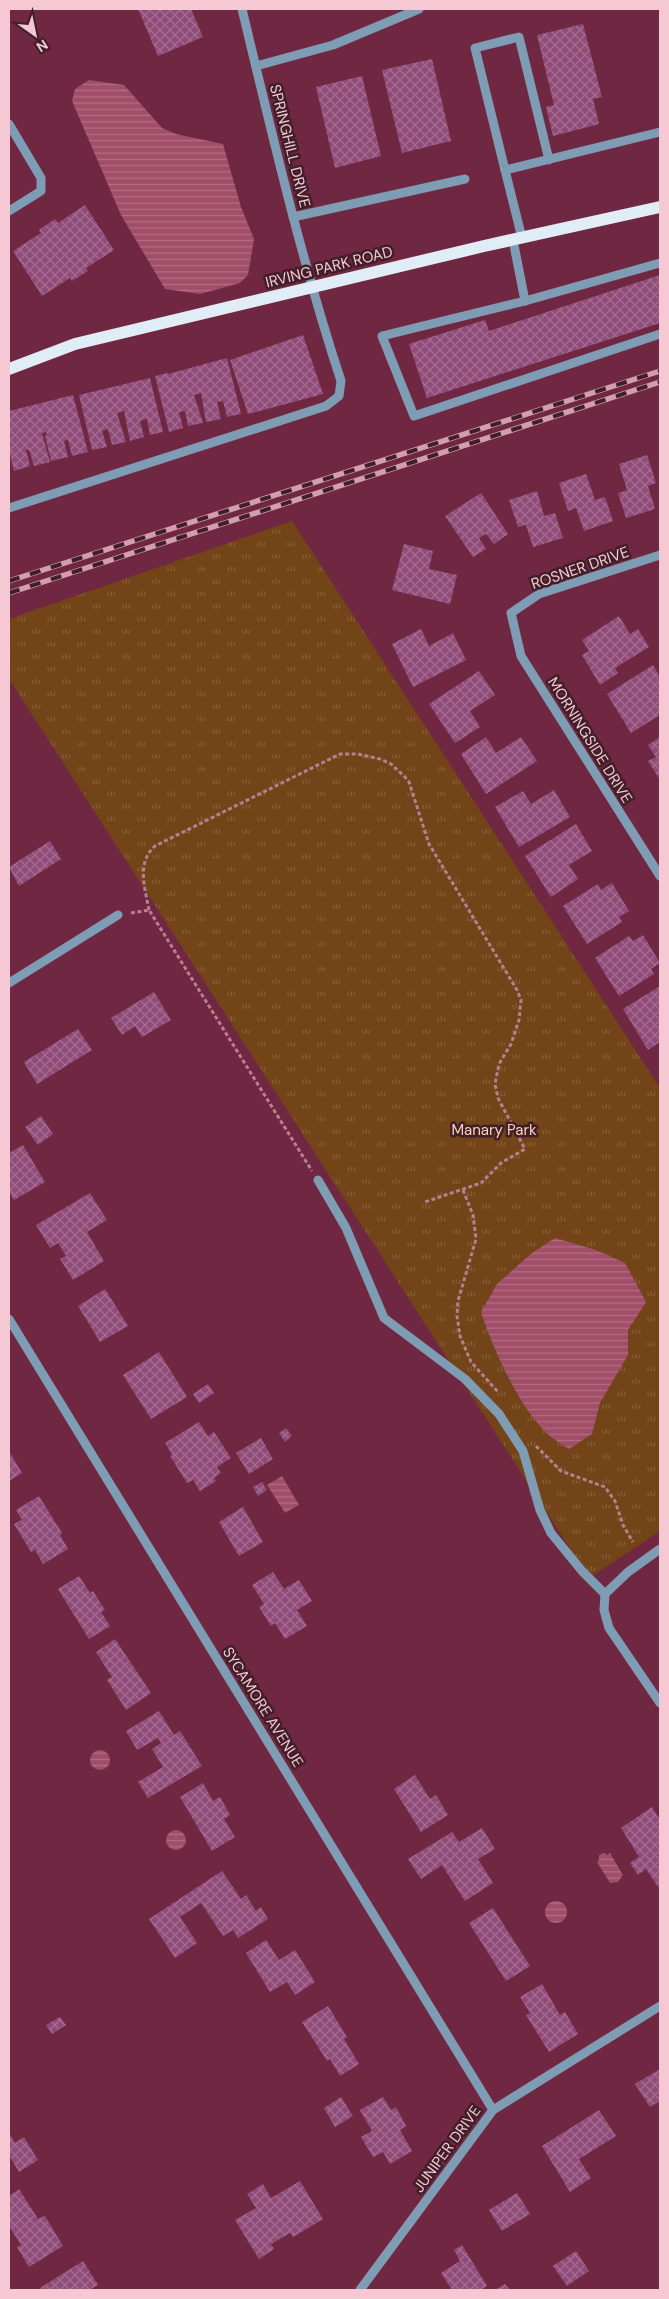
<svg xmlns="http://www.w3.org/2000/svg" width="669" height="2299" font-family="'DM Sans',sans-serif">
  <defs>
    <pattern id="park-tufts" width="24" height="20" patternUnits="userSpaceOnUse" patternTransform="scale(1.25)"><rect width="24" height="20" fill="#724417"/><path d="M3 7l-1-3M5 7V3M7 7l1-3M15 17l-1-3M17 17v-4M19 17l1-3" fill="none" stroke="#875e38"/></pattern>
    <pattern id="water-rules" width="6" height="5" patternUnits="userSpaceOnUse" patternTransform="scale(1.25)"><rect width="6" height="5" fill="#a14e69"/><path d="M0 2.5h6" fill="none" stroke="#b36e84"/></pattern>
    <pattern id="building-cross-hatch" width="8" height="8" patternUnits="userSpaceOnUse" patternTransform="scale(1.25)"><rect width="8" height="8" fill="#8f4c79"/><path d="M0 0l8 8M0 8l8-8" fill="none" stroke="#a56c91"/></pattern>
  </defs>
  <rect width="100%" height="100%" fill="#702741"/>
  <path fill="url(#park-tufts)" d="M292,521l368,567v443l-71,47 -580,-899v-60z"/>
  <g fill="url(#water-rules)">
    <path d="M89,80l35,5 38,43 14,6 47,10 18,63 13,32 -6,36 -8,8 -40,11 -35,-5 -44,-74 -49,-114 3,-12z"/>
    <path d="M555,1238l41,12 29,13 21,39 -18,28v25l-28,48 -8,31 -23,15c-6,-4 -13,-8 -19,-13 -30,-26 -57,-87 -69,-124l16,-28 35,-31z"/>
    <path d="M282,1476l17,29 -14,8 -18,-28z"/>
    <circle cx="100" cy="1760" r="10"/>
    <circle cx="176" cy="1840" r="10"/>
    <path d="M604,1853l3,2 3,-2 13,22 -5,7 -8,1 -13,-21 2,-2v-5z"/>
    <circle cx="556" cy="1912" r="11"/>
  </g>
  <g fill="url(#building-cross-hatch)">
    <path d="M138,9h53l12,28 -45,19z"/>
    <path d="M583,24l19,73 -9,2 6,25 -46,12 -7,-29 8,-2 -17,-70z"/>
    <path d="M432,59l19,82 -49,12 -20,-83z"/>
    <path d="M362,76l19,80 -46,12 -19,-81z"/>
    <path d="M85,205l29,45 -28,18 2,3 -16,10 -2,-3 -28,18 -29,-45 28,-18 -2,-3 16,-11 3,4z"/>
    <path d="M660,275v48l-233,75 -18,-54 76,-24 4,11z"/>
    <path d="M303,335l20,59 -75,20 -18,-54z"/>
    <path d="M227,358l14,56 -14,3 -4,-16 -6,1 4,17 -15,3 -5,-29 -7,2 9,28 -15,3 -3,-15 -6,1 4,16 -14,4 -14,-56 13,-3v1z"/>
    <path d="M150,378l13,54 -13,3 -3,-16 -7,2 4,16 -14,4 -6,-30 -7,2 9,29 -14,3 -4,-16 -6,2 5,16 -15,3 -13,-55z"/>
    <path d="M73,395l15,57 -16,4 -4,-16 -4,1 4,16 -17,4 -6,-25 2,-1 -1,-3 -4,1 8,29 -16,4 -5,-16h-3l4,16 -16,5 -5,-21v-39z"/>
    <path d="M647,455l9,28 -8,3 7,23 -29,9 -8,-25 9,-3 -8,-26z"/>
    <path d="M586,474l9,26 10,-3 8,24 -29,10 -8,-23 -8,3 -9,-28z"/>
    <path d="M537,491l7,25 11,-3 8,25 -30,9 -7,-22 -8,2 -9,-27z"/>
    <path d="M481,493l27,41 -14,10 -8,-10 -7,4 7,11 -13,8 -28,-41z"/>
    <path d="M404,544l29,7 -4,18 28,6 -7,29 -58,-14z"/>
    <path d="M619,616l11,18 8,-5 11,18 -34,21 3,5 -18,12 -18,-30 7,-4 -7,-11z"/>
    <path d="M421,629l8,17 24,-13 13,27 -53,27 -21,-43z"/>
    <path d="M653,665l7,12v38l-29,18 -24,-39z"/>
    <path d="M479,671l16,24 -25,16 10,16 -25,16 -26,-39z"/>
    <path d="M486,737l10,16 25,-16 16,24 -51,33 -25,-40z"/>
    <path d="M660,737v43l-12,-19 8,-4 -8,-12z"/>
    <path d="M554,790l16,27 -51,30 -24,-40 28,-16 8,13z"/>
    <path d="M576,824l16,27 -23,14 9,14 -27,18 -26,-41z"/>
    <path d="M50,841l11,18 -42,27 -10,-19z"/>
    <path d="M612,883l17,28 -10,6 3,5 -35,22 -24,-38 35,-22 3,6z"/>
    <path d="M643,935l17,28 -9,6 3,5 -35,22 -24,-38 34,-22 4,5z"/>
    <path d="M660,986v56l-12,8 -25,-41z"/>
    <path d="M154,992l17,28 -29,17 -7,-11 -13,9 -11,-17z"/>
    <path d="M78,1029l14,21 -55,34 -13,-22z"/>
    <path d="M41,1116l12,18 -15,11 -13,-18z"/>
    <path d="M23,1145l22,37 -31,18 -5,-8v-39z"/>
    <path d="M90,1193l17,27 -20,12 17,29 -31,19 -13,-21 6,-3 -8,-13 -8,5 -14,-23z"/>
    <path d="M105,1289l23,37 -28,16 -22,-36z"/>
    <path d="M159,1352l28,45 -36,22 -28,-44z"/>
    <path d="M208,1384l6,9 -15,10 -6,-9z"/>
    <path d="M199,1422l9,14 6,-4 17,26 -14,9 4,6 -7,5 2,3 -16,10 -7,-11 -6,3 -17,-27 2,-2 -7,-11z"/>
    <path d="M286,1428l6,8 -7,6 -6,-9z"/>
    <path d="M261,1438l12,21 -24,15 -13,-21z"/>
    <path d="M9,1451l13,22 -13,8z"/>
    <path d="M262,1482l5,8 -9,6 -5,-9z"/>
    <path d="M39,1496l23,37 -2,2 8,14 -25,15 -8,-14 -4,2 -17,-28 8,-4 -6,-10z"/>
    <path d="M243,1507l20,35 -24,14 -20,-34z"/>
    <path d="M273,1572l11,17 15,-9 13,21 -15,9 10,16 -22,13 -10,-16 -4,3 -12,-19 5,-3 -12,-19z"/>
    <path d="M79,1576l11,17 3,-2 12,19 -4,2 9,14 -21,13 -31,-50z"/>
    <path d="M115,1639l36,54 -25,17 -19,-30 5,-3 -16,-25z"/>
    <path d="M159,1711l15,24 6,-4 22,35 -54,32 -10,-16 25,-15 -11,-18 9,-6 -3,-5 -21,12 -11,-19z"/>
    <path d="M415,1775l15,24 6,-4 12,20 -27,17 -27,-43z"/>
    <path d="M203,1783l10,18 7,-4 10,18 -6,4 11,18 -23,14 -32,-54z"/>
    <path d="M652,1807l8,13v66l-2,1 -12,-18 -8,6 -8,-12 9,-6 -18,-29z"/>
    <path d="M482,1828l13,21 -17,10 15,24 -28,18 -23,-36 -21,14 -13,-20 44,-27 7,10z"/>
    <path d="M222,1871l19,28 5,-4 10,16 5,-4 7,12 -30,19 -5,-8 -10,6 -22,-33 -21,14 17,26 -22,15 -26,-39z"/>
    <path d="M493,1908l37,58 -24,15 -37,-58z"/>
    <path d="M266,1940l13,20 16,-10 20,32 -20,13 -8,-13 -17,10 -24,-39z"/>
    <path d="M542,1984l18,31 5,-3 13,22 -29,18 -23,-37 4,-2 -10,-16z"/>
    <path d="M328,2006l19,31 -3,2 15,25 -19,12 -10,-17 -3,2 -25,-39z"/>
    <path d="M60,2017l6,8 -14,9 -6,-9z"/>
    <path d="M660,2069v32l-10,6 -15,-23z"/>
    <path d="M341,2097l12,19 -18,11 -11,-19z"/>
    <path d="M383,2097l8,13 5,-3 10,19 -6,4 12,21 -22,13 -7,-12 -10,5 -12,-20 11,-6 -12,-21z"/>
    <path d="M599,2110l17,26 -37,23 12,19 -21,14 -28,-46z"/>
    <path d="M9,2133l6,10 9,-6 14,23 -19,12 -10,-17z"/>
    <path d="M300,2181l23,38 -30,18 -3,-4 -19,11 3,5 -15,10 -24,-39 21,-12 -9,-14 16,-10 8,14z"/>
    <path d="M19,2189l19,30 7,-3 18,30 -34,21 -12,-20 4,-2 -12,-19v-30z"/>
    <path d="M517,2193l13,21 -28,17 -13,-21z"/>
    <path d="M462,2245l25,41 -6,4h-29l-11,-17 19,-12 -6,-11z"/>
    <path d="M576,2251l13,20 -22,15 -14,-20z"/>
    <path d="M83,2261l15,24 -9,5h-47l-2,-2z"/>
    <path d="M505,2284l5,6h-15z"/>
  </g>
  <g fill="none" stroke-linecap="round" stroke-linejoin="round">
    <g stroke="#b97f91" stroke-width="3" stroke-dasharray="4 2.5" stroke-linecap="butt">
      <path d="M149,910c-4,-22 -13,-47 6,-64l185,-92h18l22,5 11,5 13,12 5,6 20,62 88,146 4,10 -2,20 -8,24 -12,20 -4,20 3,14 27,51 -24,14 -20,20 -56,19"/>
      <path d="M131,913l18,-3 163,261"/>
      <path d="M463,1190l10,25 3,24 -18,62 -1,15 3,20 11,26 27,30"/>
      <path d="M536,1446l25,25 44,16 10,14 8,24 10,17"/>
    </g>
    <g stroke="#7e9cb3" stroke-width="9">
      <path d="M256,66l77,-21 86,-36"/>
      <path d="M9,124l32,54v13l-32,20"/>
      <path d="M549,160l-30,-123 -44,11 30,122 155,-38"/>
      <path d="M505,170l17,68"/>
      <path d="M293,217l172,-38"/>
      <path d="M513,240l12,61"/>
      <path d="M660,263l-135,38 -143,35 32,80 246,-82"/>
      <path d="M9,508l317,-102 13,-10 2,-15c-40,-122 -69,-247 -99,-372"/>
      <path d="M660,555l-121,39 -28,19 10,43 139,220"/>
      <path d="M9,983l109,-68"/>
      <path d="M318,1180l28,48 38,90 81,61 34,35 24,37 17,59 11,23 31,38 23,23"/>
      <path d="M9,1319l484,791"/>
      <path d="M605,1594l-1,16 5,18 51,75"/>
      <path d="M605,1594l23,-22 32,-23"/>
      <path d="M360,2290l133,-180 167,-104"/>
    </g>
    <path stroke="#e0ecf6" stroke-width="12" d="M9,369l66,-25 409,-98 176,-39"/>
    <g stroke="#d29dad" stroke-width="5.5">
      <g id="rail">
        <path d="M9,581l651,-210"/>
        <path d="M9,593l651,-211"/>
      </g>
    </g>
    <use href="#rail" stroke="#401f29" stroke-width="4" stroke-dasharray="11" stroke-linecap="butt"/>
  </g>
  <g text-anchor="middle" stroke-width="5" stroke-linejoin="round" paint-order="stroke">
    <g font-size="15" fill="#f6c8d4" stroke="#401f29">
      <text transform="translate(290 146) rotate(76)" y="5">SPRINGHILL DRIVE</text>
      <text transform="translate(329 267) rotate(-14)" y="5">IRVING PARK ROAD</text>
      <text transform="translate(580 568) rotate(-19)" y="5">ROSNER DRIVE</text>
      <text transform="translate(590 740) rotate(58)" y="5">MORNINGSIDE DRIVE</text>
      <text transform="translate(263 1707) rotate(58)" y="5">SYCAMORE AVENUE</text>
      <text transform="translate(447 2149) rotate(-54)" y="5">JUNIPER DRIVE</text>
    </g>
    <g font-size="15" fill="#fbd6b8" stroke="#401f29">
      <text x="494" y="1135">Manary Park</text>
    </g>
  </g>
  <rect width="669" height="2299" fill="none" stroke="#f6c8d4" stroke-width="20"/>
  <g transform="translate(35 35) rotate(147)" stroke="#401f29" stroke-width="4" paint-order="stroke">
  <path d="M0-4L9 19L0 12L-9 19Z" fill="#f6c8d4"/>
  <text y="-8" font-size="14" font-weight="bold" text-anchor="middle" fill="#f6c8d4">N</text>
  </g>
</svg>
